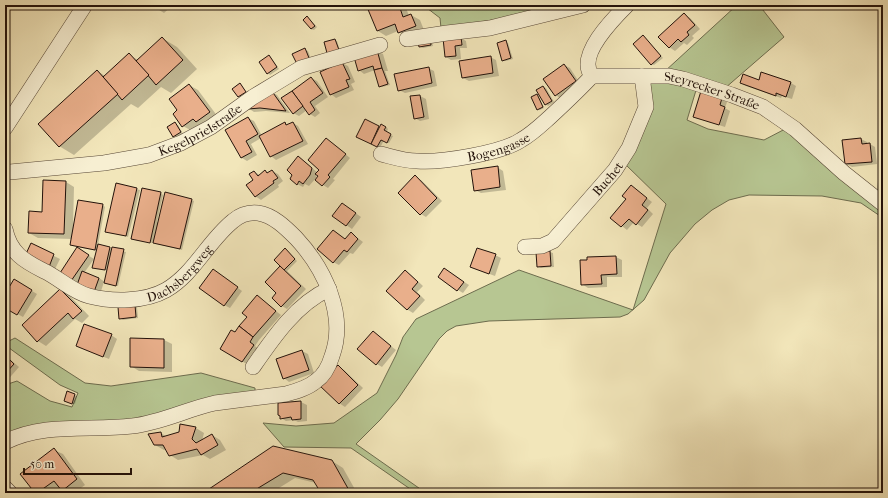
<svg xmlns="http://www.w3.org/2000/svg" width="888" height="498" font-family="'IM FELL French Canon',serif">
  <rect width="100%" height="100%" fill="#f2e6ba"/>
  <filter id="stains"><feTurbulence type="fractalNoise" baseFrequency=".005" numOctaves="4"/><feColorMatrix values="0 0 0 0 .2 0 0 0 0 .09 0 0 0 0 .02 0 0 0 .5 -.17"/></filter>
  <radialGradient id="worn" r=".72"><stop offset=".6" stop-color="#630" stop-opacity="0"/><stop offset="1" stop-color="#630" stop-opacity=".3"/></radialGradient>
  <g fill="#b7c692" stroke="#6d6c4e">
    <path d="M423,5h144l-29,8 -97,15 -1,-10z"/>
    <path d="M737,5h22l25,32 -60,52 -60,-17z"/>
    <path d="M656,80l41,7 -10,33 21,9 56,11 23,-12 96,81v9l-22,-15 -39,-7 -73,-1 -20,5 -17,10 -17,14 -25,29 -26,47 -16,14 -8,3 -131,4 -33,5 -9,5 -8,8 -41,60 -18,21 -24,24 70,49h-10l-65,-45 -67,-1 -21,-24 33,3 38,-3 43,-30 19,-38 7,-18 13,-18 103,-49 114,40 33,-106 -41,-40 23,-78z"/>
    <path d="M882,110h1v90l-5,-9z"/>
    <path d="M15,338l70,45 26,3 90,-13 54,15v7l-110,24 -140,17v-51l12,-4 33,20 22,6 6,-14 -18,-8 -55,-40v-2z"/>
  </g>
  <g fill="#0003">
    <path d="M151,5h22l-9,8z"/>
    <path d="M374,5h31l4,11 2,-1 9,5 4,10 -17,7 -9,-6 -12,5 -8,-5z"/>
    <path d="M690,5h10l-4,4z"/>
    <path d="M685,15l5,3 10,11 -8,7 2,2 -7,7 -3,-2 -9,8 -6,-4z"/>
    <path d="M307,17l10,10 -3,3 -3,-1z"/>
    <path d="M643,36l20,22 -9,7 -2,-1z"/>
    <path d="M162,38l15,9 20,22 -26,24 -10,-6 -23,21 -7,-4 -57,51 -15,-9 38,-75 8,5 24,-21 9,5z"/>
    <path d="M461,38l5,3 1,7h-7l1,11 -10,1 -5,-3z"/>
    <path d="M335,40l2,1 3,10 -9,3z"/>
    <path d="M432,42l1,4 -10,2 -3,-1v-4z"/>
    <path d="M506,42l2,1 5,16 -7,2 -3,-1z"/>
    <path d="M305,50l3,1 3,8 -11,5z"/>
    <path d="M377,51l6,3 5,17h-3l5,14 -8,2 -2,-1 -5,-16 -11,4 -5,-4z"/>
    <path d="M269,56l2,2 8,11 -9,6 -2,-2z"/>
    <path d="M490,57l6,3 3,16 -30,5 -6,-3z"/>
    <path d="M342,63l6,3 7,16 -4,2 3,6 -18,8 -5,-4z"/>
    <path d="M564,65l6,3 11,17 -20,14 -5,-4 -12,-16z"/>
    <path d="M428,68l6,3 3,15 -32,7 -6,-3z"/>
    <path d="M311,78l6,3 11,16 -13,9 5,7 -5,4 -5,-3 -3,-4 -8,6 -6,-3z"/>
    <path d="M759,81l32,2 5,3 -4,13 -10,-3 -1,2 -35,-12 -5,-3z"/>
    <path d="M189,85l9,5 20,27 -26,14 -9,-5 -9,-12 5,-3z"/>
    <path d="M240,85l8,8 -7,5 -3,-2z"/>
    <path d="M543,87l3,1 8,14 -6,4 -2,-2z"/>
    <path d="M271,91l6,4 13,18 -24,-2 -12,1 -6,-4z"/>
    <path d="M536,95l3,2 5,11 -4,2 -2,-1z"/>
    <path d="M420,96l6,3 3,20 -9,2 -5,-3z"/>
    <path d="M722,99l5,3 -2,6 5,3 -5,16 -25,-8 -6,-3z"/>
    <path d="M248,118l6,3 8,15 23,-12 3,1 5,-2 5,3 10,18 -32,16 -5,-4 -10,-18 -10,6 6,11 -10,6 -5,-3 -16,-28z"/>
    <path d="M365,121l15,7 6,-1 2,2 -2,4 7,3 -4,7 -5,-3 -4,8 -17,-8z"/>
    <path d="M175,124l3,1 5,9 -7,3 -2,-1z"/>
    <path d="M861,139l6,3v2h3l5,3 2,17 -25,3 -6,-3 -3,-23z"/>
    <path d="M331,142l19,16 -17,21 2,1 -7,8 -5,-3 -3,-9 -3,-2 -1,4 -7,8 -4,-2 -2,3 -6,-3 2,-27 5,4 14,12 2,-4z"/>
    <path d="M497,167l6,4 3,19 -25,3 -6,-3z"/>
    <path d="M265,171l3,2 4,-2 6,3 5,7 -5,4 1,2 -18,13 -6,-4 -1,-24 6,3z"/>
    <path d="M415,177l6,3 21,21 -16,16 -5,-3z"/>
    <path d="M66,182l8,5 -1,40h1l5,-26 24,4 2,2 -7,38 28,7 -8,34 -10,-2 -4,-2 -4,12 -16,-6 -23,-15 22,-21 11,7 -10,14 15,5 6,4 3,-11 -12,-3 1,-17 -24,-5 -2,-1 1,-6 -34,-1 -9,-5z"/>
    <path d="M117,184l23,6 -12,47 -20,-5z"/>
    <path d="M631,186l21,16 -5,6 6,6 -11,13 -8,-5 -7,8 -15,-12 15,-19z"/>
    <path d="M161,193l2,2 -6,27 2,1 32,-23 3,1 -12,49 -25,-6 -4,-2v1l-18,-3z"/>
    <path d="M347,207l14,10 -9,12 -19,-13z"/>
    <path d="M334,231l12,9 5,-7 12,9 -10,12 -3,-1 -11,12 -6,-3z"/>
    <path d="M32,245l28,14 -5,10 -23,-10z"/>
    <path d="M287,251l10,10 -10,10 19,18 -19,20 -5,-3 -4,-13z"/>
    <path d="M550,252l3,1 1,14 -13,1 -3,-2 -1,-13z"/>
    <path d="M495,255l6,3 -6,18 -24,-9z"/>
    <path d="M616,257l6,3v17h-15v10l-19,1 -6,-4 6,-26z"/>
    <path d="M406,272l5,3 12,11 -6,6 8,8 -12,13 -5,-3 -20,-19z"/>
    <path d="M5,273l5,3 -5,8z"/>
    <path d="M450,273l19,12 -6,8 -5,-3z"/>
    <path d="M219,274l23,17 -12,17 -6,-3z"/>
    <path d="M14,280l23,14 -14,23 -18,-10v-11z"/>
    <path d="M61,290l8,5 20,21 -7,7 -7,-4 -29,27 -8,-5z"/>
    <path d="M258,297l23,18 -22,25 -4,6 4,3 -11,16 -27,-17 27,-31z"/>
    <path d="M134,306l3,1 1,11 -15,2 -3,-2z"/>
    <path d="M373,332l23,18 -14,17 -5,-3z"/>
    <path d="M111,335l6,4 -8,20 -32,-13z"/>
    <path d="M164,340l8,4v28l-33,-1 -8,-5z"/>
    <path d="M302,351l6,3 6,19 -25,9 -5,-4z"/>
    <path d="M5,355l14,12 -14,16z"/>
    <path d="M338,367l6,3 19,18 -18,19 -6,-4z"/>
    <path d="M68,393l9,3 -2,8 -7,-2z"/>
    <path d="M301,402l6,3v16l-9,1 -4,-2 -8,1 -5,-3v-3z"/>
    <path d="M196,428l8,5 -2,8 10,-6 8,5 6,10 -16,9 -7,-4 -25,5 -8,-5 -3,-6 -3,1 -9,-5 6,-12 6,4z"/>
    <path d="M54,450l9,4 22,31 -11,8h-7l-7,-6 -8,6h-16z"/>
    <path d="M332,461l11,7 14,25h-35l-6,-10 -21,-5 -24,15h-58l-2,-4z"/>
  </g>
  <g fill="#e9af8b" stroke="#23120a">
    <path d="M371,5h28l4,12 8,-3 5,12 -18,7 -3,-9 -18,7 -10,-24z"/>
    <path d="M684,13l11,12 -8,7 2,3 -8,7 -3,-3 -9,9 -11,-11z"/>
    <path d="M307,16l8,10 -4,3 -8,-9z"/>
    <path d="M643,35l18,21 -10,9 -18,-21z"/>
    <path d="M162,37l21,23 -27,25 -20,-24z"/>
    <path d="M461,37l1,8 -7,1 1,10 -11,1 -2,-19z"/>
    <path d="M335,39l4,11 -12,3 -3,-11z"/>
    <path d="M430,40l1,5 -12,2 -1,-5z"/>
    <path d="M506,40l5,18 -9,3 -5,-18z"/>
    <path d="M305,48l4,10 -12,6 -5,-10z"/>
    <path d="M377,50l5,18 -8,2 -1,-4 -15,5 -4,-14z"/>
    <path d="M129,53l20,22 -27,25 -19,-23z"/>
    <path d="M269,55l8,12 -10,7 -8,-12z"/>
    <path d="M491,56l2,17 -31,5 -3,-17z"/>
    <path d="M342,62l8,17 -4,1 3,7 -19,8 -10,-23z"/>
    <path d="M564,64l12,17 -21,15 -12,-17z"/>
    <path d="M429,67l3,16 -34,8 -4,-17z"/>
    <path d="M382,68l6,16 -9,3 -5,-17z"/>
    <path d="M97,70l21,24 -59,53 -21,-23z"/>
    <path d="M761,72l30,10 -5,15 -10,-4v3l-36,-13 3,-9 16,6z"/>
    <path d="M311,77l12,16 -13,9 5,8 -6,5 -17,-24z"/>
    <path d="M240,83l6,9 -8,5 -6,-8z"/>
    <path d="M189,84l21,28 -14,10 -3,-3 -11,8 -9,-13 4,-4 -8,-11z"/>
    <path d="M543,86l9,15 -7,4 -9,-15z"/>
    <path d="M271,90l15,21 -26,-3 -12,1z"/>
    <path d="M292,91l11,15 -10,8 -12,-16z"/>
    <path d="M701,91l21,7 -2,7 5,2 -6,18 -26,-8z"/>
    <path d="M537,94l6,13 -6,3 -6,-13z"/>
    <path d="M420,95l4,22 -10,2 -4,-23z"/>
    <path d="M248,117l10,17 -12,7 6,11 -11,6 -16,-28z"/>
    <path d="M365,119l14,7 -8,18 -15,-7z"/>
    <path d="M175,122l6,10 -8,5 -6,-10z"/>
    <path d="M285,122l1,3 7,-3 10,19 -33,16 -11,-21z"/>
    <path d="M381,124l5,3 -2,3 7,4 -4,9 -6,-3 -4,7 -6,-3z"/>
    <path d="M326,138l20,16 -18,21 2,2 -8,9 -7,-6 3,-4 -3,-2 4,-4 -11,-10z"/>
    <path d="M861,138l1,6 8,-1 2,19 -27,2 -3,-24z"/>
    <path d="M298,156l14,12 -2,7 -7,9 -4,-3 -2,4 -7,-6 2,-4 -5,-5z"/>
    <path d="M498,166l2,21 -26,4 -3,-21z"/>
    <path d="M265,170l2,3 5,-3 6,8 -5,3 1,2 -19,14 -9,-12 7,-5 -4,-6 5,-3 4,5z"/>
    <path d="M415,175l22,23 -17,17 -22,-22z"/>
    <path d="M43,180l23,1 -2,53 -36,-1 1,-22 13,1z"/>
    <path d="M116,183l21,5 -11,48 -21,-4z"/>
    <path d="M631,185l16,13 -5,7 6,5 -12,15 -7,-6 -8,8 -11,-9 16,-19 -4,-3z"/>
    <path d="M142,188l19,4 -11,51 -19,-4z"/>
    <path d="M165,192l27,7 -12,50 -27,-6z"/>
    <path d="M78,200l25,4 -8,46 -25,-5z"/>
    <path d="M342,203l14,10 -10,13 -14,-10z"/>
    <path d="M333,230l12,9 6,-7 7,7 -11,13 -3,-2 -11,13 -16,-14z"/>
    <path d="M31,243l23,11 -5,13 -24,-11z"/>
    <path d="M98,244l12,3 -5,23 -13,-2z"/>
    <path d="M77,247l12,8 -18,26 -11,-8z"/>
    <path d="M112,247l12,2 -8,37 -12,-3z"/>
    <path d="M285,248l10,11 -11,11 -10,-10z"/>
    <path d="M477,248l19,6 -7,20 -19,-7z"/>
    <path d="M550,251l1,15 -14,1 -1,-15z"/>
    <path d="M616,256l1,18 -16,1 1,9 -21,1 -1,-25h7v-3z"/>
    <path d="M280,266l21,20 -20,21 -9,-9 4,-5 -11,-11z"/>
    <path d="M444,268l20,14 -7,9 -19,-14z"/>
    <path d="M213,269l25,18 -14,19 -25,-18z"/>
    <path d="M405,270l13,12 -6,7 8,7 -13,14 -21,-19z"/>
    <path d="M82,271l17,7 -5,14 -17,-7z"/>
    <path d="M14,279l18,11 -15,25 -12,-7v-14z"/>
    <path d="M60,289l22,22 -9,8 -5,-6 -31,29 -15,-17z"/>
    <path d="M257,295l19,16 -23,26 -14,-11 8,-9 -5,-4z"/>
    <path d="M135,305l1,12 -17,2 -1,-12z"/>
    <path d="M84,324l28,10 -9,23 -27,-11z"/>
    <path d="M239,326l14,11 -3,5 4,3 -12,17 -22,-13 11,-19 4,2z"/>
    <path d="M373,331l18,15 -15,19 -19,-16z"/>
    <path d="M130,338l34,1v29l-34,-1z"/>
    <path d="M302,350l7,20 -26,9 -7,-20z"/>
    <path d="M5,355l9,9 -9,10z"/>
    <path d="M338,365l20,20 -19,19 -20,-19z"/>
    <path d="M67,391l8,3 -3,10 -8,-3z"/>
    <path d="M301,401v18l-9,1 -1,-3 -11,2v-3l-2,-1v-12z"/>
    <path d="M180,424l16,3 -4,12 4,4 16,-9 6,11 -17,10 -4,-6 -28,7 -6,-11h-9l-6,-11 13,-2 1,5 17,-5z"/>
    <path d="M273,446l59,14 18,32 -29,1 -8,-13 -30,-7 -33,20h-38l-3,-4z"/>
    <path d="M54,448l23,31 -15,12 -8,-10 -17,12h-2l-15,-19z"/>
  </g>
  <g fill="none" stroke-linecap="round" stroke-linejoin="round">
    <g stroke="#574736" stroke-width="16">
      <g id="minor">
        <path id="s1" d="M627,5c-14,14 -51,51 -35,71h77l14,3 49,16 31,12 32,22 49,44 39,31"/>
        <path d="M407,39l40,-6 43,-5 93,-23"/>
        <path d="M5,128l80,-123"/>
        <path id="s2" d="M381,154c12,3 24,7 36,7 23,2 85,-8 104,-21 11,-6 20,-15 29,-23 14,-13 28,-26 42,-41"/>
        <path id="s3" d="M5,171l5,1 94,-9 45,-8 32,-12 30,-16 42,-30 48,-29 79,-23"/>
        <path id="s4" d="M5,229c5,24 19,32 39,42 15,7 29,21 45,25 23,6 56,6 77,-6 28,-16 42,-49 67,-69 7,-6 16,-9 25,-8 15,2 28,15 38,25 28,30 51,77 36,118 -3,10 -7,19 -16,25 -8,7 -19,10 -30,13l-71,9c-28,6 -54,20 -83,23 -42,5 -87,-4 -127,16"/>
        <path id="s5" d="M525,247l17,-1 11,-5 62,-71 14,-22 17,-41 -4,-31"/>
        <path d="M253,367c20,-29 43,-63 76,-78"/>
        <path d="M5,488l5,5"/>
      </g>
    </g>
    <use href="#minor" stroke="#f7efd2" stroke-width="15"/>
  </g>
  <g text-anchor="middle" stroke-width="4" stroke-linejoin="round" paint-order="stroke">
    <g font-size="13" fill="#23120a" stroke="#f7efd2">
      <text dy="5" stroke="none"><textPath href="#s1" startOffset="207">Steyrecker Straße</textPath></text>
      <text dy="5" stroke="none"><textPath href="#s3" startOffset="202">Kegelprielstraße</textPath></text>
      <text dy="5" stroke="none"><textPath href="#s2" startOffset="120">Bogengasse</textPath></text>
      <text dy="5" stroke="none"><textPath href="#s5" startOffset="112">Buchet</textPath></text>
      <text dy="5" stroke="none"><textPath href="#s4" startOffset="211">Dachsbergweg</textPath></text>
    </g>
  </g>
  <rect width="888" height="498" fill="none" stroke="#f2e6ba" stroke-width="20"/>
  <rect x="6" y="6" width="876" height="486" fill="none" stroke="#23120a" stroke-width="2"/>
  <rect x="10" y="10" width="868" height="478" fill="none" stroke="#23120a"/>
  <path d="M24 468v6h107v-6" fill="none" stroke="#23120a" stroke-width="2"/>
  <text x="30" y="468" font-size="12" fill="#23120a" stroke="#f7efd2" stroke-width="3" paint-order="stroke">50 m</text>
  <rect width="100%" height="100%" filter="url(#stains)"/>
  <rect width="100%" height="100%" fill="url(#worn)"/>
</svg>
